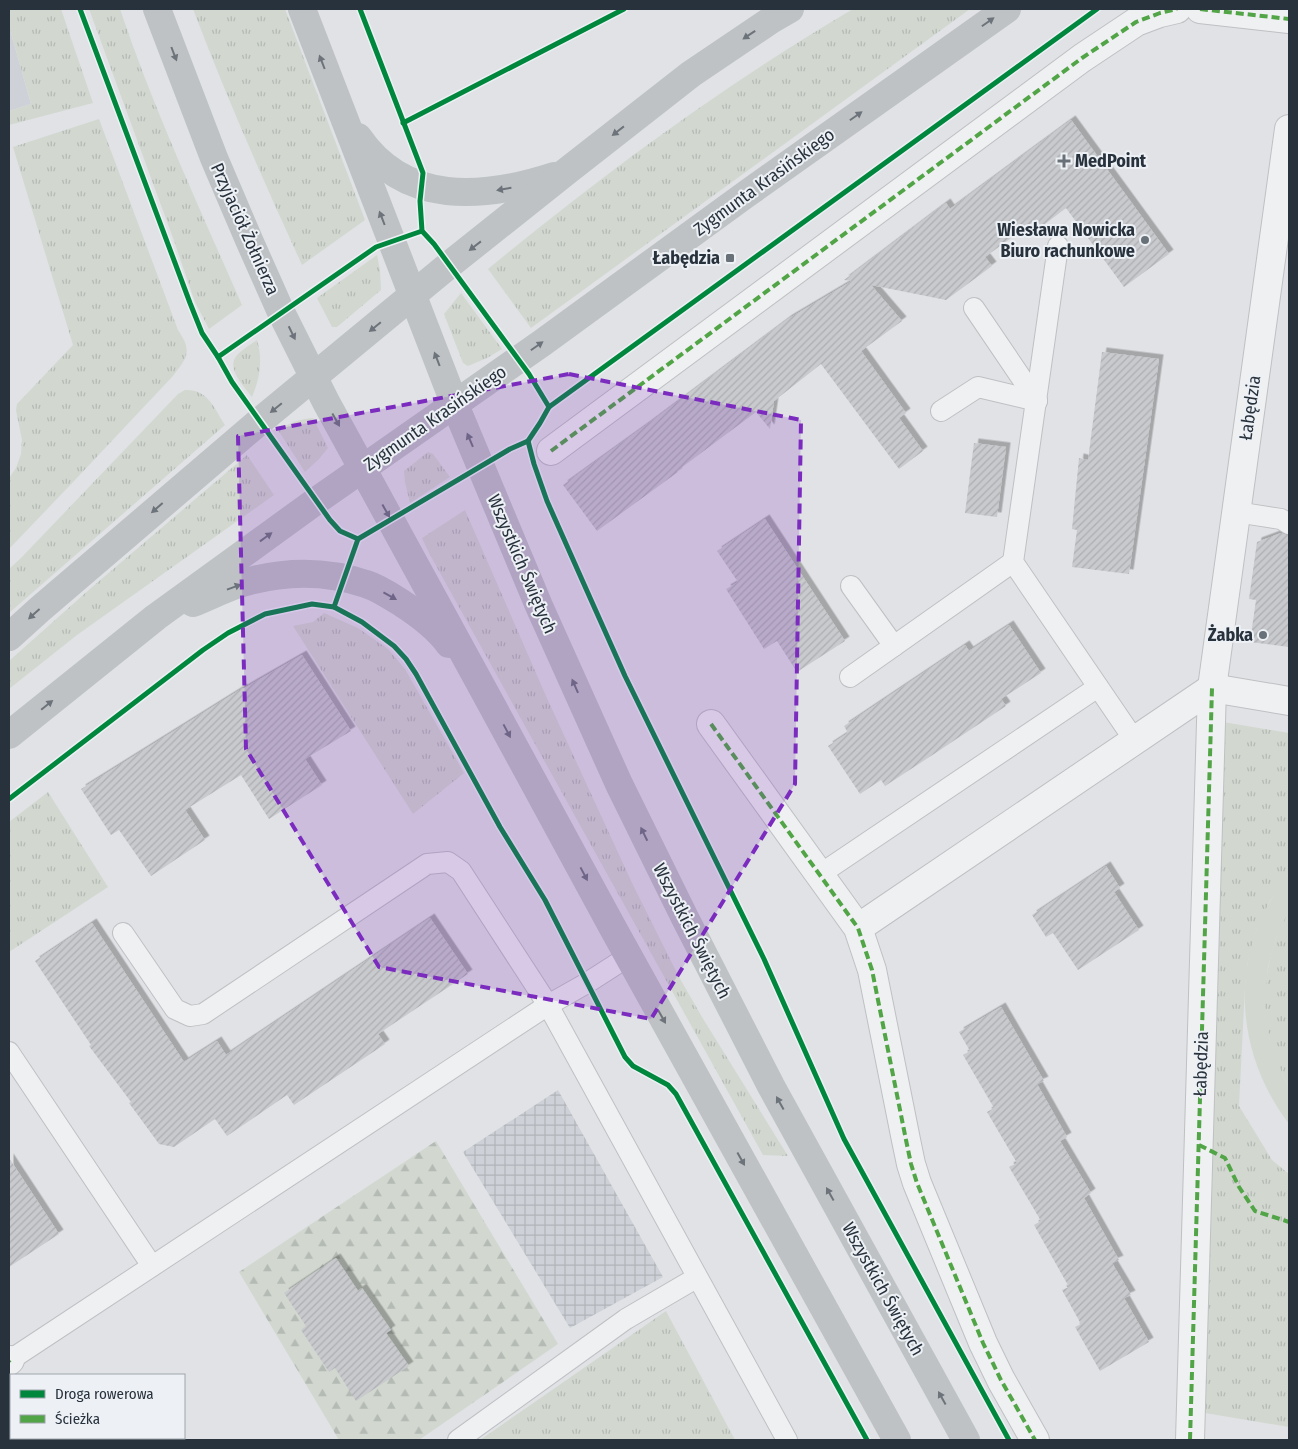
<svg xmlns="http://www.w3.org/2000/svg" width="1298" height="1449" font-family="'Fira Sans Condensed',sans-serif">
  <defs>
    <pattern id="industrial-grid" width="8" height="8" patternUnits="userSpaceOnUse" patternTransform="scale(1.25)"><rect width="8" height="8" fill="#ced2d8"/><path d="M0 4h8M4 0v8" fill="none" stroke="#b1b5ba"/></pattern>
    <pattern id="grass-tufts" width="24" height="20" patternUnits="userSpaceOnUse" patternTransform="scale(1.25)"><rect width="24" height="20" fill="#d2d8d0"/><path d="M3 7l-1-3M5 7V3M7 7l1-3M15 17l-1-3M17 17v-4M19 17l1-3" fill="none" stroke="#b4bab4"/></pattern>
    <pattern id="forest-firs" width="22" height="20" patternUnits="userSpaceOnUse" patternTransform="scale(1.25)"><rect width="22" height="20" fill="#d2d8d0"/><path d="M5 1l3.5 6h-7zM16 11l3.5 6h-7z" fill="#b4bab4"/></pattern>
    <pattern id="building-hatch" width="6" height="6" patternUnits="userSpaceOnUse" patternTransform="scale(1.25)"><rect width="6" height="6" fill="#c8cacd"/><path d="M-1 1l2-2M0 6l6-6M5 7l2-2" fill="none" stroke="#acaeb1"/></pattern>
    <filter id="shadow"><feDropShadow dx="4.5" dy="-4.5" stdDeviation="0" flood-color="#0004"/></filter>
  </defs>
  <rect width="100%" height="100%" fill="#e0e2e5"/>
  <path fill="#ced2d8" d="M9,26l22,78 -22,7z"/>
  <path fill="url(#industrial-grid)" d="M558,1090l105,187 -93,51 -107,-176z"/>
  <g fill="url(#grass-tufts)">
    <path d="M9,9h52l32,94 -84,22v-14l22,-7 -22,-78z"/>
    <path d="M89,9h31c34,101 79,198 122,296l-33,24 -14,-27 -22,-64z"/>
    <path d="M193,9h92l80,211 -63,45c-39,-85 -76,-169 -109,-256z"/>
    <path d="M853,9h117l-439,319 -43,-59c115,-95 236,-184 365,-260z"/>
    <path d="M99,119l79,211c15,22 9,28 -6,47l-97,103 -66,69v-71l7,-10 5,-14 1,-14 -6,-30 1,-6 56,-59 -60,-198z"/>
    <path d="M377,255l3,15 1,20 -44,37h-5l-15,-29z"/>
    <path d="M461,293l41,56 -15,9 -19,8 -5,-3 -19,-49z"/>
    <path d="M257,340c6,20 3,38 -5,57 -7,-10 -24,-26 -17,-39 4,-7 15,-13 22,-18z"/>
    <path d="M185,390c23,-1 29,18 40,35l-216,188v-44l12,-11 157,-164z"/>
    <path d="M313,418l15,30 -9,11 -14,13 -27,-42c11,-7 22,-11 35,-12z"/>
    <path d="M428,452l5,2 17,23 -40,26 -5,-21 -1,-11z"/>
    <path d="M247,455l27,40 -197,140 -68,54v-28l82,-73z"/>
    <path d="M465,510l81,186 87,189 46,92 23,40 86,139 -25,-1 -334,-602 -7,-15z"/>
    <path d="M324,613l34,15 30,21 17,20 59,104 -51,41 -120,-188 20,-4z"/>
    <path d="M1223,722l66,11v141l-19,27 -6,13 -8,18 -8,29 -3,26 -6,119 33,54 17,14v253l-84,-14 13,-439z"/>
    <path d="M48,792l60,95 -99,65v-130z"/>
    <path d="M1289,910v177c-12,-21 -22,-49 -24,-73 -2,-33 7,-77 24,-104z"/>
    <path d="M666,1311l69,129h-255z"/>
  </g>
  <path fill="url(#forest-firs)" d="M436,1141l122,203 -139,96h-80l-100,-168z"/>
  <path fill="#d2d8d0" d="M1289,874v36l-13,28 -8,29 -2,25 -1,22 5,26 13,36 6,11v37c-57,-75 -61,-176 0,-250z"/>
  <g fill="url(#building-hatch)" filter="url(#shadow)">
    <path d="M1071,120l98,134 -45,33 -58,-79 -25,19 -5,-7 -51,37 7,9 -46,34 -75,-15 31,36 -41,30 45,62 -7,5 24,33 -24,18 -78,-105 -47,37 -4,28 -14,-17 -79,59 1,1 -81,59 -34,-46 82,-59 143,-107 64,-38 -8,-1 102,-77 4,6z"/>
    <path d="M1102,352l57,7 -30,215 -57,-7 5,-37 -5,-1 7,-71 9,2z"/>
    <path d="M974,443l32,4 -9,70 -32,-4z"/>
    <path d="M765,519l80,122 -48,31 -20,-31 -13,8 -38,-60 12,-7 -21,-31z"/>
    <path d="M1281,533l8,3v111l-39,-5 6,-42 -7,-1 8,-57z"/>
    <path d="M1009,625l32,48 -40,26 5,7 -72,48 -49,32 -4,-6 -21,14 -32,-48 20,-13 -4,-7 121,-81 4,6z"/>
    <path d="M302,655l49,76 -46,28 17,26 -53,34 -28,-44 -56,35 20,30 -54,36 -32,-46 -8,5 -30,-46 162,-101v1z"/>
    <path d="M1106,866l14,22 -6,4 25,38 -61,40 -25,-37 -7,4 -14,-22z"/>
    <path d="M430,918l38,56 -90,60 7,10 -91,61 -7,-10 -60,41 -12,-17 -41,28 -15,-3 -30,-41 2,-1 -42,-56 2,-1 -56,-84 57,-38 92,139 33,-21 9,14z"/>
    <path d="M1001,1007l43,74 -7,3 30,53 -7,4 31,52 -7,5 35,62 -7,3 19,32 -7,3 25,44 -49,29 -25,-44 6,-3 -19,-34 7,-3 -35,-62 7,-4 -32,-54 8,-4 -30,-51 7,-4 -31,-53 7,-4 -11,-19z"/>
    <path d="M9,1158l50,76 -50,33z"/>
    <path d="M336,1258l22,33 4,-3 29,42 -5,3 23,33 -53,35 -21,-33 -6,4 -28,-42 5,-4 -22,-33z"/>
  </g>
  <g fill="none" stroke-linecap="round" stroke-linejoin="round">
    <g stroke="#bec0c3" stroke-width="22">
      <g id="lane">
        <path d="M1058,246l-45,316 122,179"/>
        <path d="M974,308l63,93"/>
        <path d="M941,411l37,-24 59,14"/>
        <path d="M1236,512l45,7 8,5"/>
        <path d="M851,586l43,60"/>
        <path d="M850,677l163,-115"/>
        <path d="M819,875l279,-188"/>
        <path d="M123,933l52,76 15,7 13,-2 224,-150 21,-2 13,9 87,134 39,-22 42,-27"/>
        <path d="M9,1052l143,214"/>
        <path d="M9,1359l1,1 538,-355 239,435"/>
        <path d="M458,1440l168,-121 70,-41"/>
      </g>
    </g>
    <g stroke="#bec0c3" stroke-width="30">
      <g id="street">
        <path d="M1200,9l89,10"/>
        <path d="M551,451l531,-393 54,-36 24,-9 17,-4"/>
        <path d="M1212,688l77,13"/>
        <path d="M711,724l147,204 14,42 34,170 5,24 6,19 66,160 18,37 34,60"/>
        <path d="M858,928l354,-240"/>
        <path d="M9,1361l1,-1"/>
        <path d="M1190,1440l22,-752 77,-559"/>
      </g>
    </g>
    <use href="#lane" stroke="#eff0f1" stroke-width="20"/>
    <use href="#street" stroke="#eff0f1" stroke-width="28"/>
    <g stroke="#bec2c4" stroke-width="28">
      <path d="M157,9l57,149 35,82 32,72 45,90 157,287 131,241 283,510"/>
      <path d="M302,9l153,396 84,201 80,178 66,134 86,168 195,354"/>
      <path d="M358,137c47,69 125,62 196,39"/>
      <path d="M193,603c15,-6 31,-14 46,-19 42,-13 86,-14 127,0 13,4 26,13 37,20 17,11 34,24 46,40"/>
      <path d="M9,637l31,-28 220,-188 189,-156 118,-94 124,-97 80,-54 19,-11"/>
      <path d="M9,735l147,-118 160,-116 226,-158 203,-148 262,-186"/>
    </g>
    <g stroke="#51a546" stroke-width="4" stroke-dasharray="8 4" stroke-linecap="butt">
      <path d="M1200,9l89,10"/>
      <path d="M551,451l531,-393 54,-36 24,-9 17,-4"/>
      <path d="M711,724l147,204 14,42 34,170 5,24 6,19 66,160 18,37 34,60"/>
      <path d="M1199,1145l26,13 14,29 16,24 34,11"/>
      <path d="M9,1361l1,-1"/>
      <path d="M1190,1440l22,-752"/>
    </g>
    <g stroke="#edf1f5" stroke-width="8">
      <g id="cycleway">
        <path d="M80,9l110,294 12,30 16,24 14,25 98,138 10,11 18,8"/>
        <path d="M360,9l63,164 -3,28 2,30 12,13 95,130 20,33"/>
        <path d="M403,123l221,-114"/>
        <path d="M218,357l158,-110 46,-16"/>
        <path d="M528,441l6,23 13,37 36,81 42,94 139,283 80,180 165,301"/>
        <path d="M334,607l24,-68 152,-90 18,-8 12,-18 9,-16 548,-398"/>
        <path d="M9,799l194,-149 25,-17 37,-19 47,-10 22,3 28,15 32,24 12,13 10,15 84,153 45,73 80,157 8,9 35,19 8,9 191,346"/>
      </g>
    </g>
    <use href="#cycleway" stroke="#00873e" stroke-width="5"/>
  </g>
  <defs><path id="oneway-solid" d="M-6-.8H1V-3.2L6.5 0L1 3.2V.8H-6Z" transform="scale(1.25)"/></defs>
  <g fill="#6c737a">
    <use href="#oneway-solid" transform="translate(988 22) rotate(-35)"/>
    <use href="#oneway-solid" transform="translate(749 35) rotate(146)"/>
    <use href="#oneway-solid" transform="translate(174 54) rotate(69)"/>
    <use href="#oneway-solid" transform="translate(322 62) rotate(-111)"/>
    <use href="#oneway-solid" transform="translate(856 116) rotate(-35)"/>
    <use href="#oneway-solid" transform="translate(618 131) rotate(142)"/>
    <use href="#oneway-solid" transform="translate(504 189) rotate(170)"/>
    <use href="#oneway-solid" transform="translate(382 218) rotate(-111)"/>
    <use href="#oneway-solid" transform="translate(475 246) rotate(142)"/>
    <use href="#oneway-solid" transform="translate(375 327) rotate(141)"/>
    <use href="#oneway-solid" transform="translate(292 333) rotate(64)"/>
    <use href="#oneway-solid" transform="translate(537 346) rotate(-35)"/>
    <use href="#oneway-solid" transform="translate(437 359) rotate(-111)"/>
    <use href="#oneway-solid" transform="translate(276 408) rotate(141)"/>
    <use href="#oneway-solid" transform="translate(336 420) rotate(61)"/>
    <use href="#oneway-solid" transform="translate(470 440) rotate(-113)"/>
    <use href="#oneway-solid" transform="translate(157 508) rotate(139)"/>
    <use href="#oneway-solid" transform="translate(386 511) rotate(61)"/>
    <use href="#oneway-solid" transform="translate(266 537) rotate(-36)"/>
    <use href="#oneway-solid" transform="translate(234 587) rotate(-20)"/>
    <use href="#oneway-solid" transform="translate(390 596) rotate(29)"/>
    <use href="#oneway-solid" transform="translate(34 614) rotate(138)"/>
    <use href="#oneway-solid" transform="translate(575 686) rotate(-114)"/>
    <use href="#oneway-solid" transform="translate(47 705) rotate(-39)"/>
    <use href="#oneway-solid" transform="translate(507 731) rotate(62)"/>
    <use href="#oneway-solid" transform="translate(644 834) rotate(-116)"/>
    <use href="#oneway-solid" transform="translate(584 874) rotate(62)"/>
    <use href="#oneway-solid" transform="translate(662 1017) rotate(61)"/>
    <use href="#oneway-solid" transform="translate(780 1103) rotate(-119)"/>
    <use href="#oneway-solid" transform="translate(741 1159) rotate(61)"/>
    <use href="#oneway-solid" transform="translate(830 1194) rotate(-119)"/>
    <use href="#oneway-solid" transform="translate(942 1398) rotate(-119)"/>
  </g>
  <path fill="#7b2cbf" fill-opacity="0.2" stroke="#7b2cbf" stroke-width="4" stroke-dasharray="10 6" stroke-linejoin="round" d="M569,374l232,46 -6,364 -144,235 -272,-52 -133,-218 -8,-313z"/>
  <g fill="#687078" stroke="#edf1f5" stroke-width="2">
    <path d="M1061.5 153.5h5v5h5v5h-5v5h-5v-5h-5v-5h5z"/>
    <circle cx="1145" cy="240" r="5"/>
    <rect x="725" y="253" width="10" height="10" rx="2.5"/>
    <circle cx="1263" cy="635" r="5"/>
  </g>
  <g text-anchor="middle" stroke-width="4" stroke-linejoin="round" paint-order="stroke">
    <g font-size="18" font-weight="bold" fill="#28323d" stroke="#edf1f5" text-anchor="end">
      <text x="1075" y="167" text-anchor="start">MedPoint</text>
      <text x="1135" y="236">Wiesława Nowicka<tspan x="1135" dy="21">Biuro rachunkowe</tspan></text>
      <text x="720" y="264">Łabędzia</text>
      <text x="1253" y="641">Żabka</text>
    </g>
    <g font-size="18" fill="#28323d" stroke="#edf1f5">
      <text transform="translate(764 182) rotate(-36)" y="6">Zygmunta Krasińskiego</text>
      <text transform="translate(245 229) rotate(66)" y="6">Przyjaciół Żołnierza</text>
      <text transform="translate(1250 408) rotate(-82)" y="6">Łabędzia</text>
      <text transform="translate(435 418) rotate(-35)" y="6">Zygmunta Krasińskiego</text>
      <text transform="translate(522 564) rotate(67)" y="6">Wszystkich Świętych</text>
      <text transform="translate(692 931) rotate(63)" y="6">Wszystkich Świętych</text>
      <text transform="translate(1201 1064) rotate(-88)" y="6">Łabędzia</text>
      <text transform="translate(883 1289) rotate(61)" y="6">Wszystkich Świętych</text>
    </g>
  </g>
  <rect width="1298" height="1449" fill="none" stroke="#28323d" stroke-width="20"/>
  <rect x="10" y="1374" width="175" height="65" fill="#edf1f5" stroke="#9ea5ab"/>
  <rect x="20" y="1390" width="25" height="8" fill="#00873e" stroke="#9ea5ab"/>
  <text x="55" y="1399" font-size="15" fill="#28323d">Droga rowerowa</text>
  <rect x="20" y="1415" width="25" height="8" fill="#51a546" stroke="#9ea5ab"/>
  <text x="55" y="1424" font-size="15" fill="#28323d">Ścieżka</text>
</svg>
